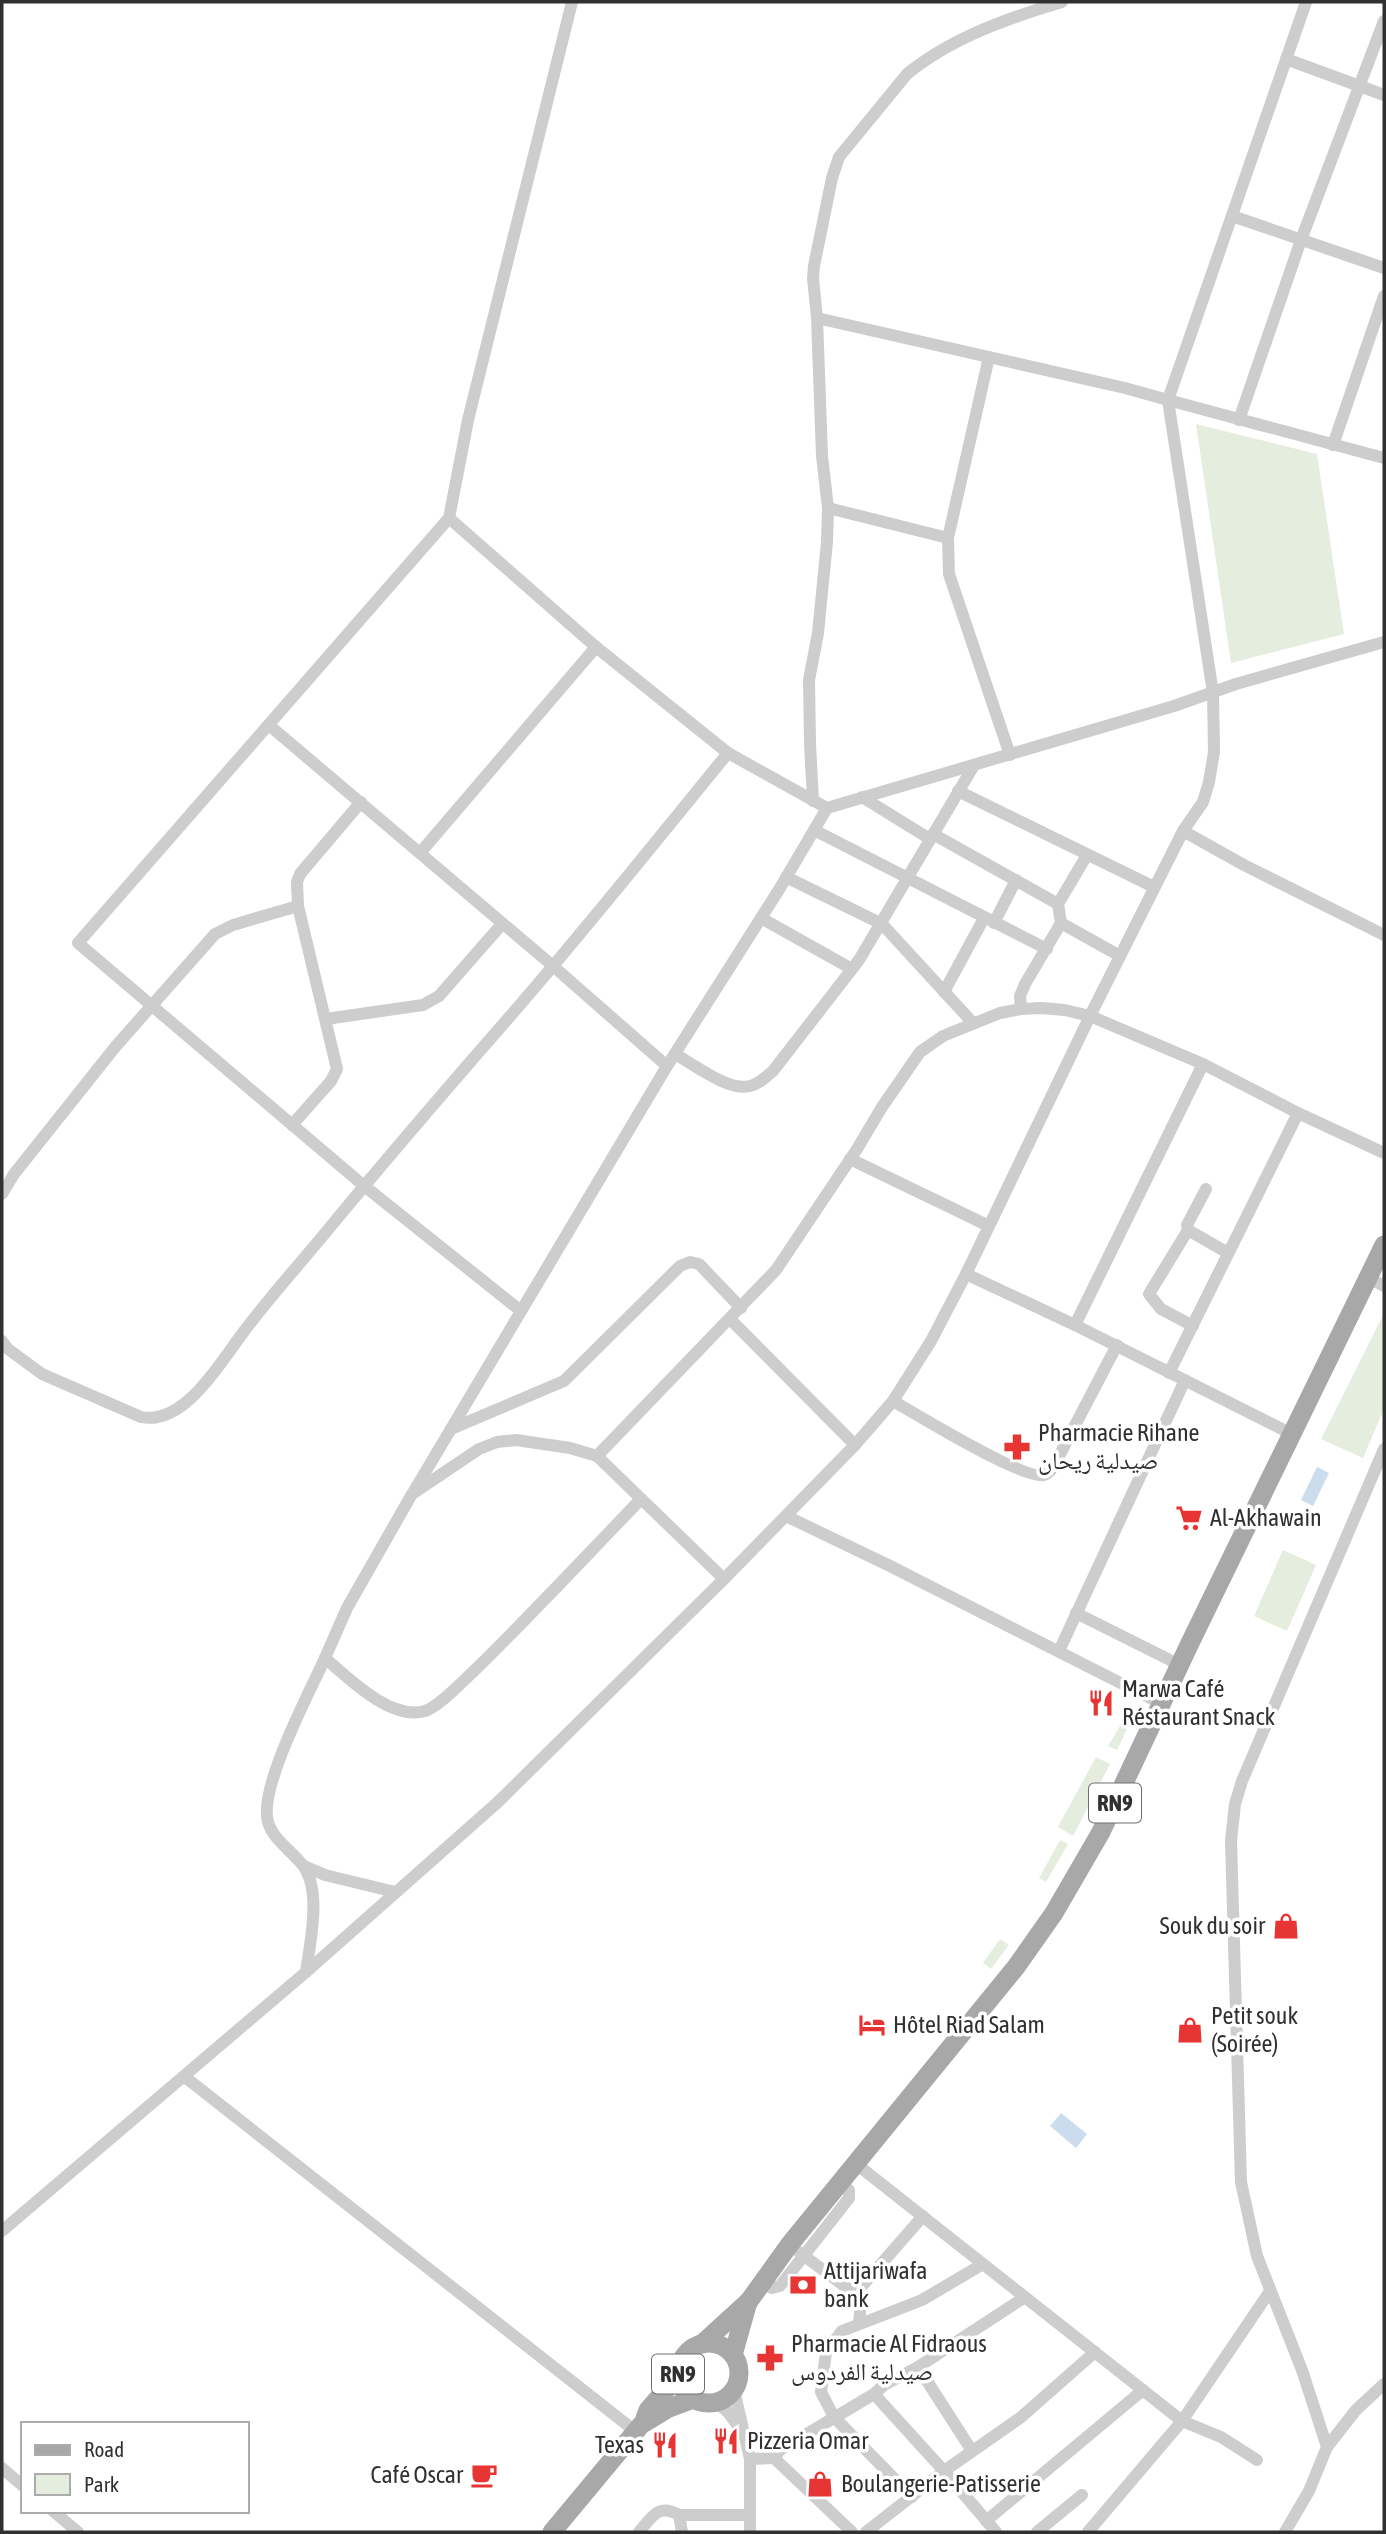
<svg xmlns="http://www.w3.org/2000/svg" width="1386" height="2534" font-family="'Asap Condensed','Noto Naskh Arabic',sans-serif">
  <rect width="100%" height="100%" fill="#fff"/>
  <g fill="#e5edde">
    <path d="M1196,424l121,30 27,180 -113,29z"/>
    <path d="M1384,1313v96l-21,49 -42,-19z"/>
    <path d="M1283,1550l33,15 -29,66 -33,-15z"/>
    <path d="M1120,1726l7,3 -10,21 -9,-4z"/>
    <path d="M1096,1757l14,7 -37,72 -15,-9z"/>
    <path d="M1060,1840l8,4 -22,38 -7,-4z"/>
    <path d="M1000,1939l9,6 -18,24 -8,-6z"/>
  </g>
  <g fill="#cbdded">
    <path d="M1317,1467l12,6 -16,33 -12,-6z"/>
    <path d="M1061,2113l26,21 -11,14 -26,-22z"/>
  </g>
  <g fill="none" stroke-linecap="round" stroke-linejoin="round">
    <g stroke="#cdcdcd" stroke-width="12">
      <path d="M1306,2l-138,398 216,58"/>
      <path d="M1286,59l98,36"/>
      <path d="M1232,216l152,52"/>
      <path d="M817,318l308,70 43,12 45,293 1,59 -5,30 -6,20 -20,29"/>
      <path d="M989,357l-41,181 1,36 61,181"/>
      <path d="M1239,420l62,-180 83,-219"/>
      <path d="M1333,445l51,-149"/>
      <path d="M828,508l120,30"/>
      <path d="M449,518l147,129 132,106 99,55 347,-102 62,-22 148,-42"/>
      <path d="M270,726l283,240 114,100"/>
      <path d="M958,791l196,96"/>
      <path d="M862,797l68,42"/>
      <path d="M813,801l-3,-58 -1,-63 9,-47 9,-91 1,-34 -6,-52 -5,-138 -4,-40 1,-12 18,-88 7,-21 68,-83c44,-36 101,-56 155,-72"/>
      <path d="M814,830l233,119"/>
      <path d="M933,834l125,70"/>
      <path d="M420,853l176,-206"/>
      <path d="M786,877l96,47 91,99"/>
      <path d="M761,918l91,51"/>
      <path d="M994,923l22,-43"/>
      <path d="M1061,923l59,33"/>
      <path d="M1384,935l-140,-70 -61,-34 -93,185 113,48 95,49 86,40"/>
      <path d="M944,992l40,-74"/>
      <path d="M1021,1009l-1,-13 5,-12 36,-61 -3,-19 29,-49"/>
      <path d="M326,1019l97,-14 16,-9 63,-72"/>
      <path d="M675,1054c18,10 54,38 75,32 9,-2 16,-9 23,-15l86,-111 114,-193"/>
      <path d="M292,1125l39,-44 6,-12 -39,-163 -1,-24 3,-8 61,-72"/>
      <path d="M850,1159l139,67"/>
      <path d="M1206,1189l-19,36 1,5 40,23"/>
      <path d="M2,1194l12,-20 102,-128 99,-112 18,-9 65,-19"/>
      <path d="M1188,1230l-39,64 12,15 32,17"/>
      <path d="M966,1274l109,51 217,109"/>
      <path d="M1369,1278l15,8"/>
      <path d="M521,1311l-158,-126 -285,-242 371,-425 19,-98 104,-418"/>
      <path d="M730,1319l125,126"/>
      <path d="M1075,1325l128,-261"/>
      <path d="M2,1341l6,8 34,25 99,43c43,9 79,-54 101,-83 26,-35 56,-68 84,-102 61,-74 123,-146 186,-218 74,-85 144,-173 216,-261"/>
      <path d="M1169,1373l129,-260"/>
      <path d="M893,1401c21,12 132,80 151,74 7,-2 11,-11 14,-17l59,-113"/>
      <path d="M451,1429l113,-48 116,-115 10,-4 9,2 42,44"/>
      <path d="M414,1491l253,-425 113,-178 47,-80"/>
      <path d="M641,1499c-54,56 -107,113 -163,168 -12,11 -38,39 -53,44 -34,10 -77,-33 -100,-53l22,-50 65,-114 67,-45 18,-7 19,-2 54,8 27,8 179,-186 81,-121 25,-42 38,-55 23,-16 57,-23 21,-4 20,-1 24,2 25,6 -124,258 -35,67 -38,60 -38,44 -131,134"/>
      <path d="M786,1516l102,49 274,139"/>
      <path d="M1076,1613l104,52"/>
      <path d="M1059,1651l126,-271"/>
      <path d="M304,1866l21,9 70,17"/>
      <path d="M306,1972l192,-170 226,-223 -127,-123"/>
      <path d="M185,2077l450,354"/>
      <path d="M855,2163l327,258 39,16 36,23"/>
      <path d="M2,2231l304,-259c4,-30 17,-84 -5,-109 -11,-13 -28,-24 -33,-41 -10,-34 42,-130 57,-164"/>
      <path d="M799,2252l56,42 6,9 -2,20"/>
      <path d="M761,2283l11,5 8,-2 69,-88v-8l-10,-7"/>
      <path d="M855,2294l68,-78"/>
      <path d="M918,2367l54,84"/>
      <path d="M734,2390l16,69v73"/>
      <path d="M874,2394l70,77 52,61"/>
      <path d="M717,2403l11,9 12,17"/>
      <path d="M1327,2447l-25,-77 -45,-114 -16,-74 -10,-341 4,-37 7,-23 142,-332"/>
      <path d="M774,2458l78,74"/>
      <path d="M750,2459l24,-1 6,-8 94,-56 10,-9 34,-18 107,-70"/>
      <path d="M2,2468l21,18"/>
      <path d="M912,2497l-78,-80 -13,-25 5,-40 16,-21 80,-31 61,-36"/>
      <path d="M53,2511l25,21"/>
      <path d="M679,2515h71"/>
      <path d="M986,2521l157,-131"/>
      <path d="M639,2532c13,-15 19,-29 40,-17l3,17"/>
      <path d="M866,2532l78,-61 76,-53 75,-66"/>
      <path d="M1037,2532l45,-37"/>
      <path d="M1088,2532l94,-111 88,-130"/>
      <path d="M1285,2532l24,-41 18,-44 29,-37 28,-26"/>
    </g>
    <g stroke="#a8a8a8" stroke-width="19">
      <circle cx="709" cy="2373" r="30"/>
      <path d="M703,2343l46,-42 41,-57 226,-277 38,-54 47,-81 89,-189 194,-398"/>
      <path d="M733,2355l15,-53"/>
      <path d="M645,2418l3,-8 30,-34"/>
      <path d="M552,2532l89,-107 28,-17 24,-9"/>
    </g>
  </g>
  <defs>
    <g id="pharmacy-bare" transform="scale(2.1)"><path d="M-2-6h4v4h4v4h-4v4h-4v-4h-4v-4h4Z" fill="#e63533" stroke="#fff" stroke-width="2.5" paint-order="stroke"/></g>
    <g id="supermarket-bare" transform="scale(2.1)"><path d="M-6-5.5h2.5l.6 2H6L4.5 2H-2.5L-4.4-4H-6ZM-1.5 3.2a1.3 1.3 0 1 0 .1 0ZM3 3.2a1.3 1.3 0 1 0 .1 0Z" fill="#e63533" stroke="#fff" stroke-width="2.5" paint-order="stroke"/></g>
    <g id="restaurant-bare" transform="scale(2.1)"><path d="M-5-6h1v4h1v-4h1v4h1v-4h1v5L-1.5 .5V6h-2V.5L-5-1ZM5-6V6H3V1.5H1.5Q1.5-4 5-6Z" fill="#e63533" stroke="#fff" stroke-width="2.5" paint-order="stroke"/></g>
    <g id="shop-bare" transform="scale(2.1)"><path d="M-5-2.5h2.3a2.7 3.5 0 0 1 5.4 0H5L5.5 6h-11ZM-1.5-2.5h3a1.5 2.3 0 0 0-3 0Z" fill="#e63533" stroke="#fff" stroke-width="2.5" paint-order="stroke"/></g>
    <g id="hotel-bare" transform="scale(2.1)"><path d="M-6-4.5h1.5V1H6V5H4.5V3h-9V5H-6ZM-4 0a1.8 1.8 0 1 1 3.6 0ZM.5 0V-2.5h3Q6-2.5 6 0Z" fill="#e63533" stroke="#fff" stroke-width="2.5" paint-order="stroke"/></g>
    <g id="bank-bare" transform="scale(2.1)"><path d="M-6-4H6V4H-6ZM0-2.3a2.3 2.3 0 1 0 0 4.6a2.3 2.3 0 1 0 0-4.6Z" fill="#e63533" stroke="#fff" stroke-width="2.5" paint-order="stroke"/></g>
    <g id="cafe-bare" transform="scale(2.1)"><path d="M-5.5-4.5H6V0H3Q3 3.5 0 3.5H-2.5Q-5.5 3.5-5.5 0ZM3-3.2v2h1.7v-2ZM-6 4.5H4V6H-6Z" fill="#e63533" stroke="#fff" stroke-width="2.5" paint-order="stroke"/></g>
  </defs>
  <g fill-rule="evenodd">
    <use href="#pharmacy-bare" x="1017" y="1447"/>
    <use href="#supermarket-bare" x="1189" y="1518"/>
    <use href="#restaurant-bare" x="1101" y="1703"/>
    <use href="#shop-bare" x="1286" y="1926"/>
    <use href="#hotel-bare" x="872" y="2025"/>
    <use href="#shop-bare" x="1190" y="2030"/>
    <use href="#bank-bare" x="803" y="2285"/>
    <use href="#pharmacy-bare" x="770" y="2358"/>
    <use href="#restaurant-bare" x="726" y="2441"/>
    <use href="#restaurant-bare" x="665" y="2445"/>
    <use href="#cafe-bare" x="484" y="2475"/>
    <use href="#shop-bare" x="820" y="2484"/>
  </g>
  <g text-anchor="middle" stroke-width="7" stroke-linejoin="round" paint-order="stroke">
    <g fill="#fff" stroke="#6e6e6e" stroke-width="2">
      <rect x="1089" y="1783.5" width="52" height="39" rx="5"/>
      <rect x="652" y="2354.5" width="52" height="39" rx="5"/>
    </g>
    <g font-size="23" font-weight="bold" fill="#303030">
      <text x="1115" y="1811">RN9</text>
      <text x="678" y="2382">RN9</text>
    </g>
    <g font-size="24" fill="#303030" stroke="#fff" text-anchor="start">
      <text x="1038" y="1441">Pharmacie Rihane<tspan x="1038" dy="28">صيدلية ريحان</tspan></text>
      <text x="1210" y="1526">Al-Akhawain</text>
      <text x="1122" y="1697">Marwa Café<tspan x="1122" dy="28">Réstaurant Snack</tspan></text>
      <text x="1265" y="1934" text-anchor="end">Souk du soir</text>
      <text x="1211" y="2024">Petit souk<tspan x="1211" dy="28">(Soirée)</tspan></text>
      <text x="893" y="2033">Hôtel Riad Salam</text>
      <text x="824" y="2279">Attijariwafa<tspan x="824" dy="28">bank</tspan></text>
      <text x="791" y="2352">Pharmacie Al Fidraous<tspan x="791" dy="28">صيدلية الفردوس</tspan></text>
      <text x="747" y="2449">Pizzeria Omar</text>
      <text x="644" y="2453" text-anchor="end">Texas</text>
      <text x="463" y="2483" text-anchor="end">Café Oscar</text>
      <text x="841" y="2492">Boulangerie-Patisserie</text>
    </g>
  </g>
  <rect width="1386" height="2534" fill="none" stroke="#303030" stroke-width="7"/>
  <rect x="21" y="2422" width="228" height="91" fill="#ffffff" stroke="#acacac" stroke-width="2"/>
  <rect x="35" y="2445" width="35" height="10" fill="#a8a8a8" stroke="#acacac" stroke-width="2"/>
  <text x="84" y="2457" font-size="21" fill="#303030">Road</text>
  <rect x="35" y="2474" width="35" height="21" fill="#e5edde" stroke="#acacac" stroke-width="2"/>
  <text x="84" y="2492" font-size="21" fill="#303030">Park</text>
</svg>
